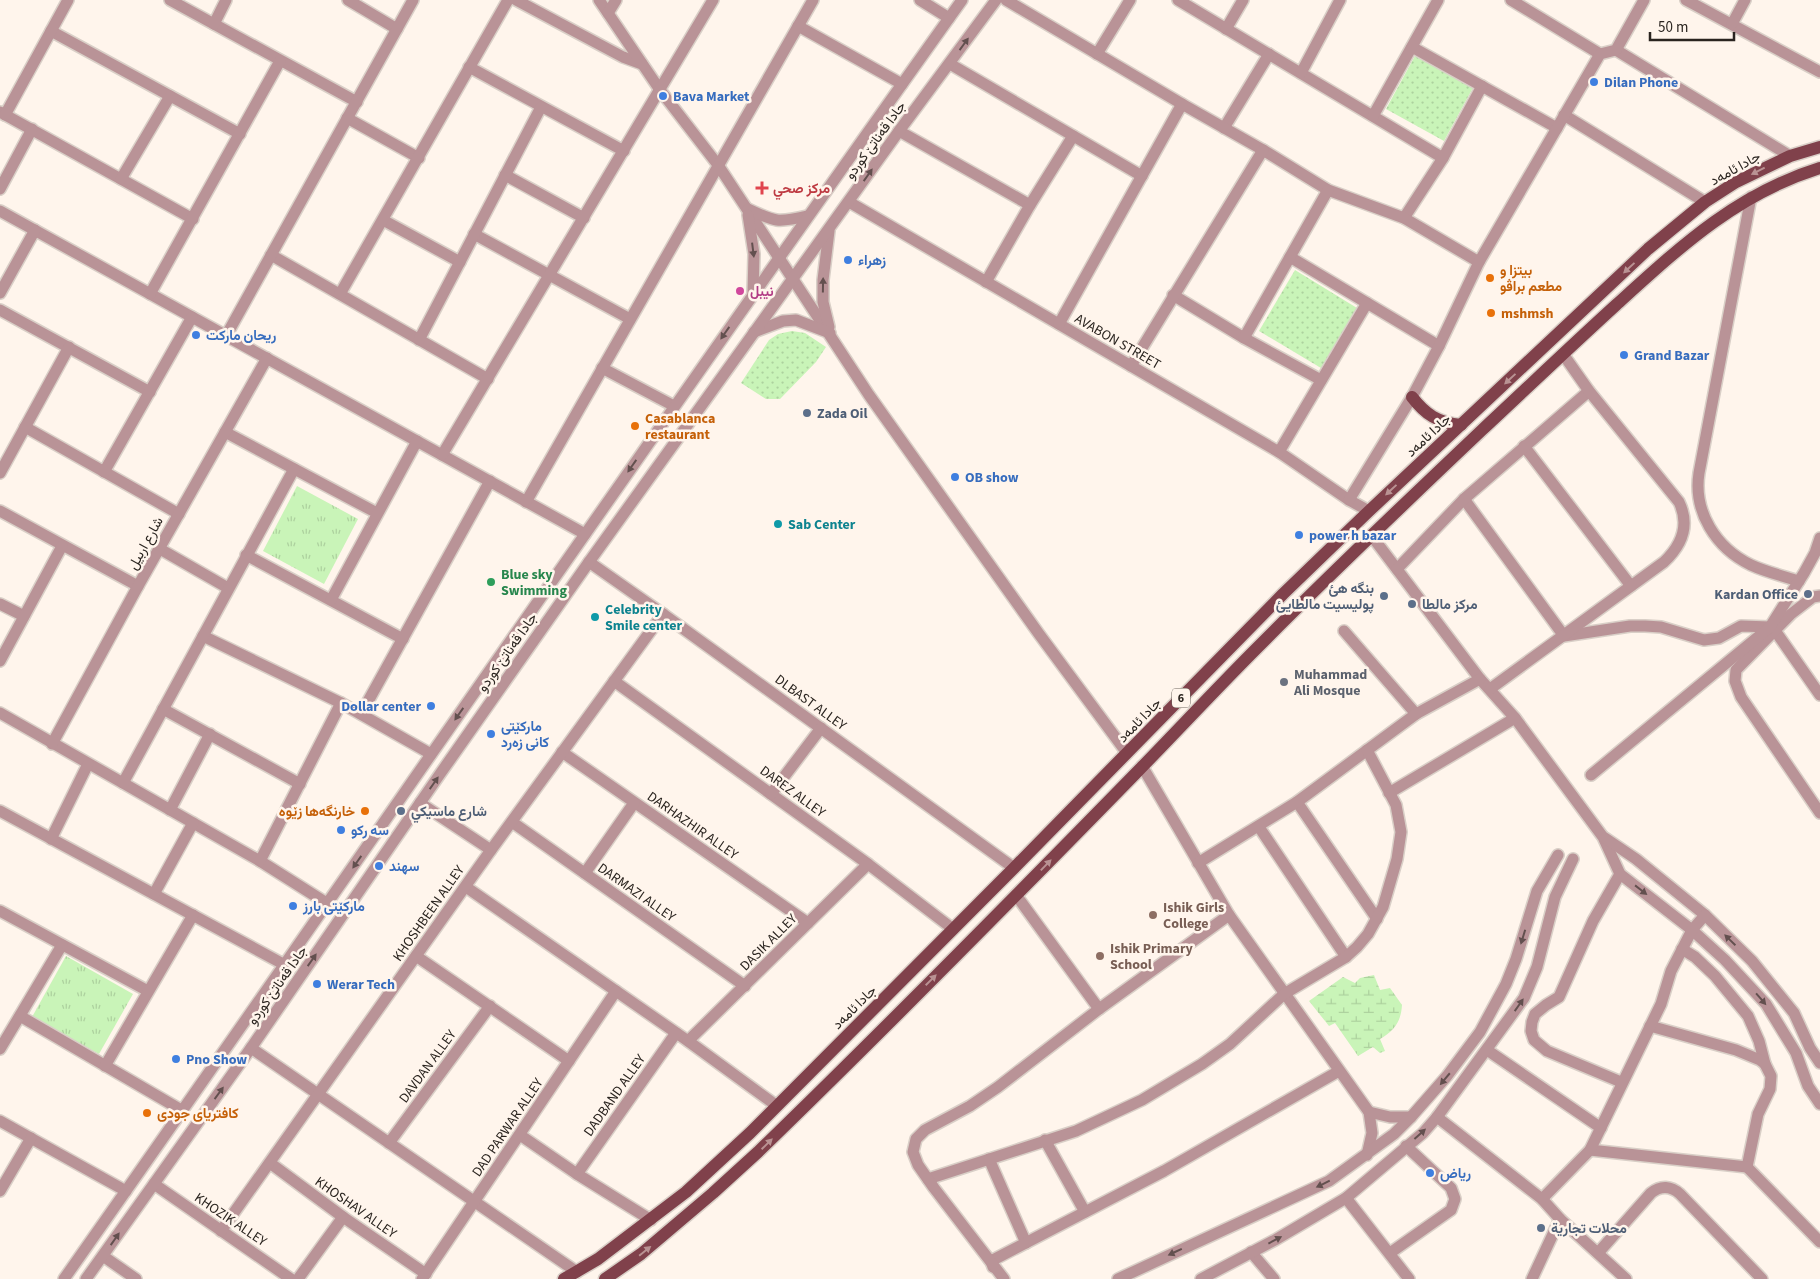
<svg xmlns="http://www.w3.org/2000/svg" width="1820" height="1279" font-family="'Source Sans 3',Vazirmatn,sans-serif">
  <defs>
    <pattern id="grass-dots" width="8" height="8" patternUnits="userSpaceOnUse" patternTransform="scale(1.25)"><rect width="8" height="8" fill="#c9f4b8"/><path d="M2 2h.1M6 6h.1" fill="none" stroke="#add19e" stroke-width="1.8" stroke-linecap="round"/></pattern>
    <pattern id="wetland-marsh" width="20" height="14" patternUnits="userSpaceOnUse" patternTransform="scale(1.25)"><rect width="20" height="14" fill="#c9f4b8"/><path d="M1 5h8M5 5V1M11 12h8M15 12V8" fill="none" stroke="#add19e"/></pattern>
    <pattern id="park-tufts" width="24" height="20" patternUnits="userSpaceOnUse" patternTransform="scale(1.25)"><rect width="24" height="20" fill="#c9f4b8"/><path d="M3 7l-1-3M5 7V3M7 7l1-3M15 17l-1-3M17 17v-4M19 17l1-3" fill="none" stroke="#add19e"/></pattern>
  </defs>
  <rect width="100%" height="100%" fill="#fff5ec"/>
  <g fill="url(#grass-dots)">
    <path d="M1416,54l58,32 -30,55 -58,-32z"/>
    <path d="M1295,270l62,38 -36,60 -62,-37z"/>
    <path d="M792,331l13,2 21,14 -10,15 -36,37h-14l-25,-16 28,-43 9,-6z"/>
  </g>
  <path fill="url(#wetland-marsh)" d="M1374,975l6,15 10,-2 12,17c-1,17 -8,26 -22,34l5,12 -5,2 -7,-6 -15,9 -23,-33 -6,3 -20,-25 34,-24 12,6 5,-5z"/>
  <g fill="url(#park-tufts)">
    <path d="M297,486l61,33 -34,65 -61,-33z"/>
    <path d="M66,956l67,38 -34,60 -67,-37z"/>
  </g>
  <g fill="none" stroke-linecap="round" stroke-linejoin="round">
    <g stroke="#d9cfc7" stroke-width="14">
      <g id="minor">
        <path d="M170,0l187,102"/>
        <path d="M348,0l49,29"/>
        <path d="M516,0l107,57 19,7"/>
        <path d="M599,0l61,90 58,75 151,230 170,239 88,119"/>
        <path d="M920,0l29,18"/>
        <path d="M1006,0l176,104"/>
        <path d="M1178,0l265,158"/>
        <path d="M1511,0l89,54"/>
        <path d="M1686,0l134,72"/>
        <path d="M608,13l8,-13"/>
        <path d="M214,24l12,-24"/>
        <path d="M1732,24l13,-24"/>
        <path d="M798,26l104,58"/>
        <path d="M1226,29l17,-29"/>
        <path d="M51,31l189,103"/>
        <path d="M1412,47l145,81"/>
        <path d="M1616,50l174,106"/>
        <path d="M1097,54l33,-54"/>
        <path d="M950,64l192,112"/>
        <path d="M469,67l155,84"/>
        <path d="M1301,73l39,-73"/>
        <path d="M0,112l193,107"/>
        <path d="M5,115l63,-115"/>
        <path d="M1564,115l141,87"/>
        <path d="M1373,116l65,-116"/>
        <path d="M347,118l72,40"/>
        <path d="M1224,128l45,-74"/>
        <path d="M899,131l131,74 -44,77"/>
        <path d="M505,175l79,43"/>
        <path d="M121,179l49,-83"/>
        <path d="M0,189l32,-60"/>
        <path d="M1751,197l-52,276c-6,39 17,75 52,92 15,7 32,11 48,16"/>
        <path d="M849,202l430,250 70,48 20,11"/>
        <path d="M1030,205l43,-69"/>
        <path d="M748,209c27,13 30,14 59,7"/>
        <path d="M0,211l585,323"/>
        <path d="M748,215l6,39 -1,39"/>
        <path d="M1404,218l39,-60 39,-72"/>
        <path d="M383,220l77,42"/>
        <path d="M829,231l-6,49v22l6,25"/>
        <path d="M474,234l156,85"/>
        <path d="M271,255l217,124"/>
        <path d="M1290,257l149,89"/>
        <path d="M0,293l35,-63"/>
        <path d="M150,294l130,-233"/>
        <path d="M340,294l168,-294"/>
        <path d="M1173,295l71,43 77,42"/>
        <path d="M0,310l150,82"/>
        <path d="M1059,324l123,-220 81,46 65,40 76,28 75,44"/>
        <path d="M754,332l29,-11 13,-1 34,13"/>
        <path d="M226,336l187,-336"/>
        <path d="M1244,338l84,-148"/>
        <path d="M419,340l122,-233"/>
        <path d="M1131,366l132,-216"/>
        <path d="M602,368l72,38"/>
        <path d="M25,427l154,87"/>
        <path d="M225,432l152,81"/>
        <path d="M1524,446l107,140"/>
        <path d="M1279,452l88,-149"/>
        <path d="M442,455l271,-455"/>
        <path d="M104,472l88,-155"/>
        <path d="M0,473l69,-126"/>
        <path d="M1464,499l100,137 66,-10h15l16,1 43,13 15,-2 22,-12 29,1 6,5 44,63"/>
        <path d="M1349,500l63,-103 27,-51 40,-84 121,-208 16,-4 28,-50"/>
        <path d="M526,502l287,-502"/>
        <path d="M0,511l138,75"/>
        <path d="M1371,535l109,144 35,39 88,119 17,37 72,56 33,30 41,44 30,49 12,33 12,18"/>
        <path d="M160,549l68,39"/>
        <path d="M246,555l157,84"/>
        <path d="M589,562l74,52 351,254"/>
        <path d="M1397,569l67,-70 125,-108"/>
        <path d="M1820,596l-7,1 -22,17 -55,56 -1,11 6,16 79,116"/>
        <path d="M331,600l86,-159"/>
        <path d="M0,604l24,12"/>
        <path d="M1344,631l72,83"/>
        <path d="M203,636l138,67 90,51"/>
        <path d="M0,661l62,-115"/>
        <path d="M614,681l254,183 85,65"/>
        <path d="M1490,689l174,-127c18,-17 26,-37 15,-60l-90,-111 -26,-37"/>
        <path d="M163,709l137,75"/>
        <path d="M0,713l260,148 68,43"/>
        <path d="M361,714l129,-233"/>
        <path d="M52,744l86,-158 129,-228"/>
        <path d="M562,752l246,171"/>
        <path d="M1142,766l87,149 140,197 3,21 -5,22"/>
        <path d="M1591,775l179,-148 34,-54 11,-20 5,-15"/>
        <path d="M123,783l171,-314"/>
        <path d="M1389,793l126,-75"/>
        <path d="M771,794l50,-66"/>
        <path d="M1297,802l80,117"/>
        <path d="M420,803l71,47"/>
        <path d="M170,810l40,-76"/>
        <path d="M0,811l285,154"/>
        <path d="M512,822l233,164"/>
        <path d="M1259,827l87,130"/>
        <path d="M1605,838l31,21 69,56 47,46 42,52 16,35 10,15"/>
        <path d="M51,839l37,-75"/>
        <path d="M260,861l81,-158"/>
        <path d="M1198,863l99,-61 119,-88 64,-35"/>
        <path d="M585,873l49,-70"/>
        <path d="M1620,874l-27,47 -34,76 -13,8 -11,9 -3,8 -1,9 3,9 13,11 74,31"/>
        <path d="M466,887l222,154 89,65"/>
        <path d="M154,894l39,-71"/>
        <path d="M1016,895l83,114"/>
        <path d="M0,911l148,80"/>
        <path d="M1682,949l13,8 20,19 33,40 11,25 6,23"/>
        <path d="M416,956l153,105"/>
        <path d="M20,1016l163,95"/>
        <path d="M1650,1026l86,24 24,10 5,4 6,12 -1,13 -12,25 -11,53 73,75"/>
        <path d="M688,1041l180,-177"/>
        <path d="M251,1048l326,224"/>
        <path d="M0,1049l62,-104"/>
        <path d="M1487,1050l114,78"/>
        <path d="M105,1066l88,-151"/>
        <path d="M1369,1112l21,5h21"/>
        <path d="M1437,1117l105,82 18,20 66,60"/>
        <path d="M0,1121l126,70"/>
        <path d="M520,1135l57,39 74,46"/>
        <path d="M1045,1140l40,72"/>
        <path d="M389,1143l101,-137"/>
        <path d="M1590,1150l157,17"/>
        <path d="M989,1159l37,84"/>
        <path d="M270,1163l73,54 83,57"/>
        <path d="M577,1174l99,-141"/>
        <path d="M928,1179l148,-48 66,-31 60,-36 28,-20 54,-50 62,-37 11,-10 11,-13 15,-27 14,-48 4,-27 -5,-27 -29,-55"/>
        <path d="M154,1184l137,95"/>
        <path d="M0,1191l31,-53"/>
        <path d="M1346,1198l63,81"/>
        <path d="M1542,1199l48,-49 71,-146 10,-33 21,-41 13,-15"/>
        <path d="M221,1231l270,-381 172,-236"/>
        <path d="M1251,1252l23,27"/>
        <path d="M1390,1253l61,-43 4,-11 -4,-11 -45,-42"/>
        <path d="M1598,1253l53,-60c10,-8 20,-7 29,1l82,85"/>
        <path d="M103,1256l33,23"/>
        <path d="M993,1267l-2,-6 173,-90 175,-100"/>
        <path d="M64,1279c300,-426 595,-855 898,-1279"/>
        <path d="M86,1279l165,-231 189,-274 149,-212 310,-431 97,-131"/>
        <path d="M298,1279l45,-62"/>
        <path d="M422,1279l194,-288"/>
        <path d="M1004,1279l-70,-91 -16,-23 -5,-13 3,-13 9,-9 45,-24 28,-19 101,-78 130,-94"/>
        <path d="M1118,1279l211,-98 65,-47 17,-17 36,-41 33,-44 26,-48 10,-25 21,-68 21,-36"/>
        <path d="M1201,1279l74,-39 71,-42 77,-65 14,-16 87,-119 13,-31 18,-70 18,-38"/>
        <path d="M1532,1279l28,-60"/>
      </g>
    </g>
    <g stroke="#d9cfc7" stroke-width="15">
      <g id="major">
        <path d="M1412,397c13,17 26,26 49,28"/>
        <path d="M564,1279l34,-20 88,-67 64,-59 264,-265 269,-274 86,-83 279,-262 57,-47 31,-20 54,-26 30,-9"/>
        <path d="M605,1279l36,-25 72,-61 45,-41c129,-125 256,-254 382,-383 39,-40 77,-81 117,-121 73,-74 149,-146 225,-218 45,-42 89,-84 134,-125 64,-58 120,-111 204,-137"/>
      </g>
    </g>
    <use href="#minor" stroke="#b99397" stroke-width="11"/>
    <use href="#major" stroke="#80414b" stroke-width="12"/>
  </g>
  <defs><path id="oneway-solid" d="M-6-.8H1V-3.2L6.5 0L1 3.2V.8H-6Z" transform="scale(1.25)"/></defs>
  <g fill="#63504f">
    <use href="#oneway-solid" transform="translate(964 44) rotate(-54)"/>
    <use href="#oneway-solid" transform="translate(868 175) rotate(-55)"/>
    <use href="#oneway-solid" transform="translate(753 250) rotate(83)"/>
    <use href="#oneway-solid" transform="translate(823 285) rotate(-89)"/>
    <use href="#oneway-solid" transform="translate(725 333) rotate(125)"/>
    <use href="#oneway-solid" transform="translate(632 466) rotate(125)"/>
    <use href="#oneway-solid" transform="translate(459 714) rotate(125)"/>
    <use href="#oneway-solid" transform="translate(434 783) rotate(-55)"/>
    <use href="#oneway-solid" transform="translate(357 862) rotate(125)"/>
    <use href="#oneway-solid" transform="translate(1641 890) rotate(38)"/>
    <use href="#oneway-solid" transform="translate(1523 937) rotate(107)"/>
    <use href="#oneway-solid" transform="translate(1730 940) rotate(-136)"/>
    <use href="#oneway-solid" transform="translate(312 960) rotate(-55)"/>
    <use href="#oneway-solid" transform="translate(1761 999) rotate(49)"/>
    <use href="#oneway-solid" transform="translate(1519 1005) rotate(-55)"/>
    <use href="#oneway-solid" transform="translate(1445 1079) rotate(130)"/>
    <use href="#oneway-solid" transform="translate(219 1093) rotate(-54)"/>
    <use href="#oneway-solid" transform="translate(1420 1134) rotate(-42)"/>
    <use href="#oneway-solid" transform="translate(1323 1184) rotate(154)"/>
    <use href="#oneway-solid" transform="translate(115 1239) rotate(-55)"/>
    <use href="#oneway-solid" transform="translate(1275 1240) rotate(-28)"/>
    <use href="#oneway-solid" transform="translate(1175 1252) rotate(155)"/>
  </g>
  <g fill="#b99293">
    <use href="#oneway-solid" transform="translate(1758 171) rotate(153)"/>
    <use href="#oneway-solid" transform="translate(1629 268) rotate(137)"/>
    <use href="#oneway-solid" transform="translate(1510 379) rotate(137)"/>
    <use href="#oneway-solid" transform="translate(1391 490) rotate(137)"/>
    <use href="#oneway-solid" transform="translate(1046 865) rotate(-46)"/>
    <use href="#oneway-solid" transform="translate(931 980) rotate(-45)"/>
    <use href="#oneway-solid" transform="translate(767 1144) rotate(-44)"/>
    <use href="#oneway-solid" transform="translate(645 1251) rotate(-39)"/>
  </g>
  <g fill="#3f7fe0" stroke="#fff5ec" stroke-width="2">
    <circle cx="1594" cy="82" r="5"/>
    <circle cx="663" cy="96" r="5"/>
    <circle cx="848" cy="260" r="5"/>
    <circle cx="196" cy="335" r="5"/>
    <circle cx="1624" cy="355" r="5"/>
    <circle cx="955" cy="477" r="5"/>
    <circle cx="1299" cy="535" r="5"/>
    <circle cx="431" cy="706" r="5"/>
    <circle cx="491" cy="734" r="5"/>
    <circle cx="341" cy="830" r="5"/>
    <circle cx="379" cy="866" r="5"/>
    <circle cx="293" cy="906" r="5"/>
    <circle cx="317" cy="984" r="5"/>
    <circle cx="176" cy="1059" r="5"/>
    <circle cx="1430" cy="1173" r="5"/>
  </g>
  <path fill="#e0444e" stroke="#fff5ec" stroke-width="2" d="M759.5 180.5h5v5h5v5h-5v5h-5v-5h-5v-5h5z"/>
  <g fill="#e8710a" stroke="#fff5ec" stroke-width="2">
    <circle cx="1490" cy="278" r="5"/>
    <circle cx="1491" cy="313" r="5"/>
    <circle cx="635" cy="426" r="5"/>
    <circle cx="365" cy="811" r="5"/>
    <circle cx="147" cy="1113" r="5"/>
  </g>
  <circle fill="#d1479c" stroke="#fff5ec" stroke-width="2" cx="740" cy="291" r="5"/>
  <g fill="#5c6f8a" stroke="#fff5ec" stroke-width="2">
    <circle cx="807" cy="413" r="5"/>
    <circle cx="1808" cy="594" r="5"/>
    <circle cx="1384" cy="596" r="5"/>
    <circle cx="1412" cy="604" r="5"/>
    <circle cx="401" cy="811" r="5"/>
    <circle cx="1541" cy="1228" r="5"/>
  </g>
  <g fill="#0f9aa8" stroke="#fff5ec" stroke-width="2">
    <circle cx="778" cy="524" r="5"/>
    <circle cx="595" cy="617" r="5"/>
  </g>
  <circle fill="#2e9e5b" stroke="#fff5ec" stroke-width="2" cx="491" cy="582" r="5"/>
  <circle fill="#6b7280" stroke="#fff5ec" stroke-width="2" cx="1284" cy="682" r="5"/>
  <g fill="#8d6e63" stroke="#fff5ec" stroke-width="2">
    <circle cx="1153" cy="915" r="5"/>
    <circle cx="1100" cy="956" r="5"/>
  </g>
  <g text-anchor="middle" stroke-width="5" stroke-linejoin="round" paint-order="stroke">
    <rect fill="#fff5ec" stroke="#6a635c" stroke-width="1" x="1172" y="688.5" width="18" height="19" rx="4"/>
    <g font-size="12" font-weight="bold" fill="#2a241f">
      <text x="1181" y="702">6</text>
    </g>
    <g font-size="14" font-weight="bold" fill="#366cbe" stroke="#fff5ec" text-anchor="start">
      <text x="1604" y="87">Dilan Phone</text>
      <text x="673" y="101">Bava Market</text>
      <text x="858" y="265">زهراء</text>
      <text x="206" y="340">ريحان ماركت</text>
      <text x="1634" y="360">Grand Bazar</text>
      <text x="965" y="482">OB show</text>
      <text x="1309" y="540">power h bazar</text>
      <text x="421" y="711" text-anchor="end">Dollar center</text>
      <text x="501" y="731">مارکێتی<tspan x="501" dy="16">کانی زەرد</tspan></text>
      <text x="351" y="835">سه ركو</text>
      <text x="389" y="871">سهند</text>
      <text x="303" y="911">مارکێتی بارز</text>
      <text x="327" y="989">Werar Tech</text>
      <text x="186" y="1064">Pno Show</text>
      <text x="1440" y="1178">رياض</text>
    </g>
    <g font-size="14" fill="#2a241f" stroke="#fff5ec">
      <text transform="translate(875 140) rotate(-54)" y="5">جادا قەناتێ کوردو</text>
      <text transform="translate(1735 168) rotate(-29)" y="5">جادا ئامەد</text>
      <text transform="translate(1118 341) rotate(30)" y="5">AVABON STREET</text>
      <text transform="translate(1428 435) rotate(-43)" y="5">جادا ئامەد</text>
      <text transform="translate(145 543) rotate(-61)" y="5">شارع اربيل</text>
      <text transform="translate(507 652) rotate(-55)" y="5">جادا قەناتێ کوردو</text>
      <text transform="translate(811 702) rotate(36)" y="5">DLBAST ALLEY</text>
      <text transform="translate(1139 720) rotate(-46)" y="5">جادا ئامەد</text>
      <text transform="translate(793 791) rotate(36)" y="5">DAREZ ALLEY</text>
      <text transform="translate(693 825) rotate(35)" y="5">DARHAZHIR ALLEY</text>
      <text transform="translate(637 892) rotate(35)" y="5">DARMAZI ALLEY</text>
      <text transform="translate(428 913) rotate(-55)" y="5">KHOSHBEEN ALLEY</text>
      <text transform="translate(768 942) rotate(-45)" y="5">DASIK ALLEY</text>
      <text transform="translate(277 985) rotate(-55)" y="5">جادا قەناتێ کوردو</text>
      <text transform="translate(854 1007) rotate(-45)" y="5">جادا ئامەد</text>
      <text transform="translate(427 1066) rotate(-54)" y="5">DAVDAN ALLEY</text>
      <text transform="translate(614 1095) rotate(-55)" y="5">DADBAND ALLEY</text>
      <text transform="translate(507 1127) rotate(-56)" y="5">DAD PARWAR ALLEY</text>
      <text transform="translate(356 1207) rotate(35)" y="5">KHOSHAV ALLEY</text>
      <text transform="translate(231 1219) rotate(34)" y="5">KHOZIK ALLEY</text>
    </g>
    <g font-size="14" font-weight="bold" fill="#be3a42" stroke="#fff5ec" text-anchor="start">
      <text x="773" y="193">مركز صحي</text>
    </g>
    <g font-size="14" font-weight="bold" fill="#c56008" stroke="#fff5ec" text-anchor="start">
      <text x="1500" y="275">بيتزا و<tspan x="1500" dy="16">مطعم براڤو</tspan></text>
      <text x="1501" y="318">mshmsh</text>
      <text x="645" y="423">Casablanca<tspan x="645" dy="16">restaurant</tspan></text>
      <text x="355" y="816" text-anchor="end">خارنگەها زێوە</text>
      <text x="157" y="1118">کافتریای جودی</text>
    </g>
    <g font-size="14" font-weight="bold" fill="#b23c85" stroke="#fff5ec" text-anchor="start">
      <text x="750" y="296">نيبل</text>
    </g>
    <g font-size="14" font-weight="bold" fill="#4e5e75" stroke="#fff5ec" text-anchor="start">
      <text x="817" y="418">Zada Oil</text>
      <text x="1374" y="593" text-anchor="end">بنگه هئ<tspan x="1374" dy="16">پوليسيت مالطايئ</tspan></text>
      <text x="1798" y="599" text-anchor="end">Kardan Office</text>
      <text x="1422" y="609">مركز مالطا</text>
      <text x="411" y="816">شارع ماسيكي</text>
      <text x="1551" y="1233">محلات تجارية</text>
    </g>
    <g font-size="14" font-weight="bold" fill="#0d838f" stroke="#fff5ec" text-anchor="start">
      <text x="788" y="529">Sab Center</text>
      <text x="605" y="614">Celebrity<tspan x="605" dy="16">Smile center</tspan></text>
    </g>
    <g font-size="14" font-weight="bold" fill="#27864d" stroke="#fff5ec" text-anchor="start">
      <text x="501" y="579">Blue sky<tspan x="501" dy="16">Swimming</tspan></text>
    </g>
    <g font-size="14" font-weight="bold" fill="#5b616d" stroke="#fff5ec" text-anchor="start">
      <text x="1294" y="679">Muhammad<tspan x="1294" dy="16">Ali Mosque</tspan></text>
    </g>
    <g font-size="14" font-weight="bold" fill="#785e54" stroke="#fff5ec" text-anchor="start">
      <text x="1163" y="912">Ishik Girls<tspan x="1163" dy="16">College</tspan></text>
      <text x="1110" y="953">Ishik Primary<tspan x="1110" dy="16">School</tspan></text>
    </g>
  </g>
  <path d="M1650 32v8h84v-8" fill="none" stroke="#2a241f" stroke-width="2.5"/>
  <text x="1658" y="32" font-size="15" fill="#2a241f" stroke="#fff5ec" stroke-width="4" paint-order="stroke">50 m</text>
</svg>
